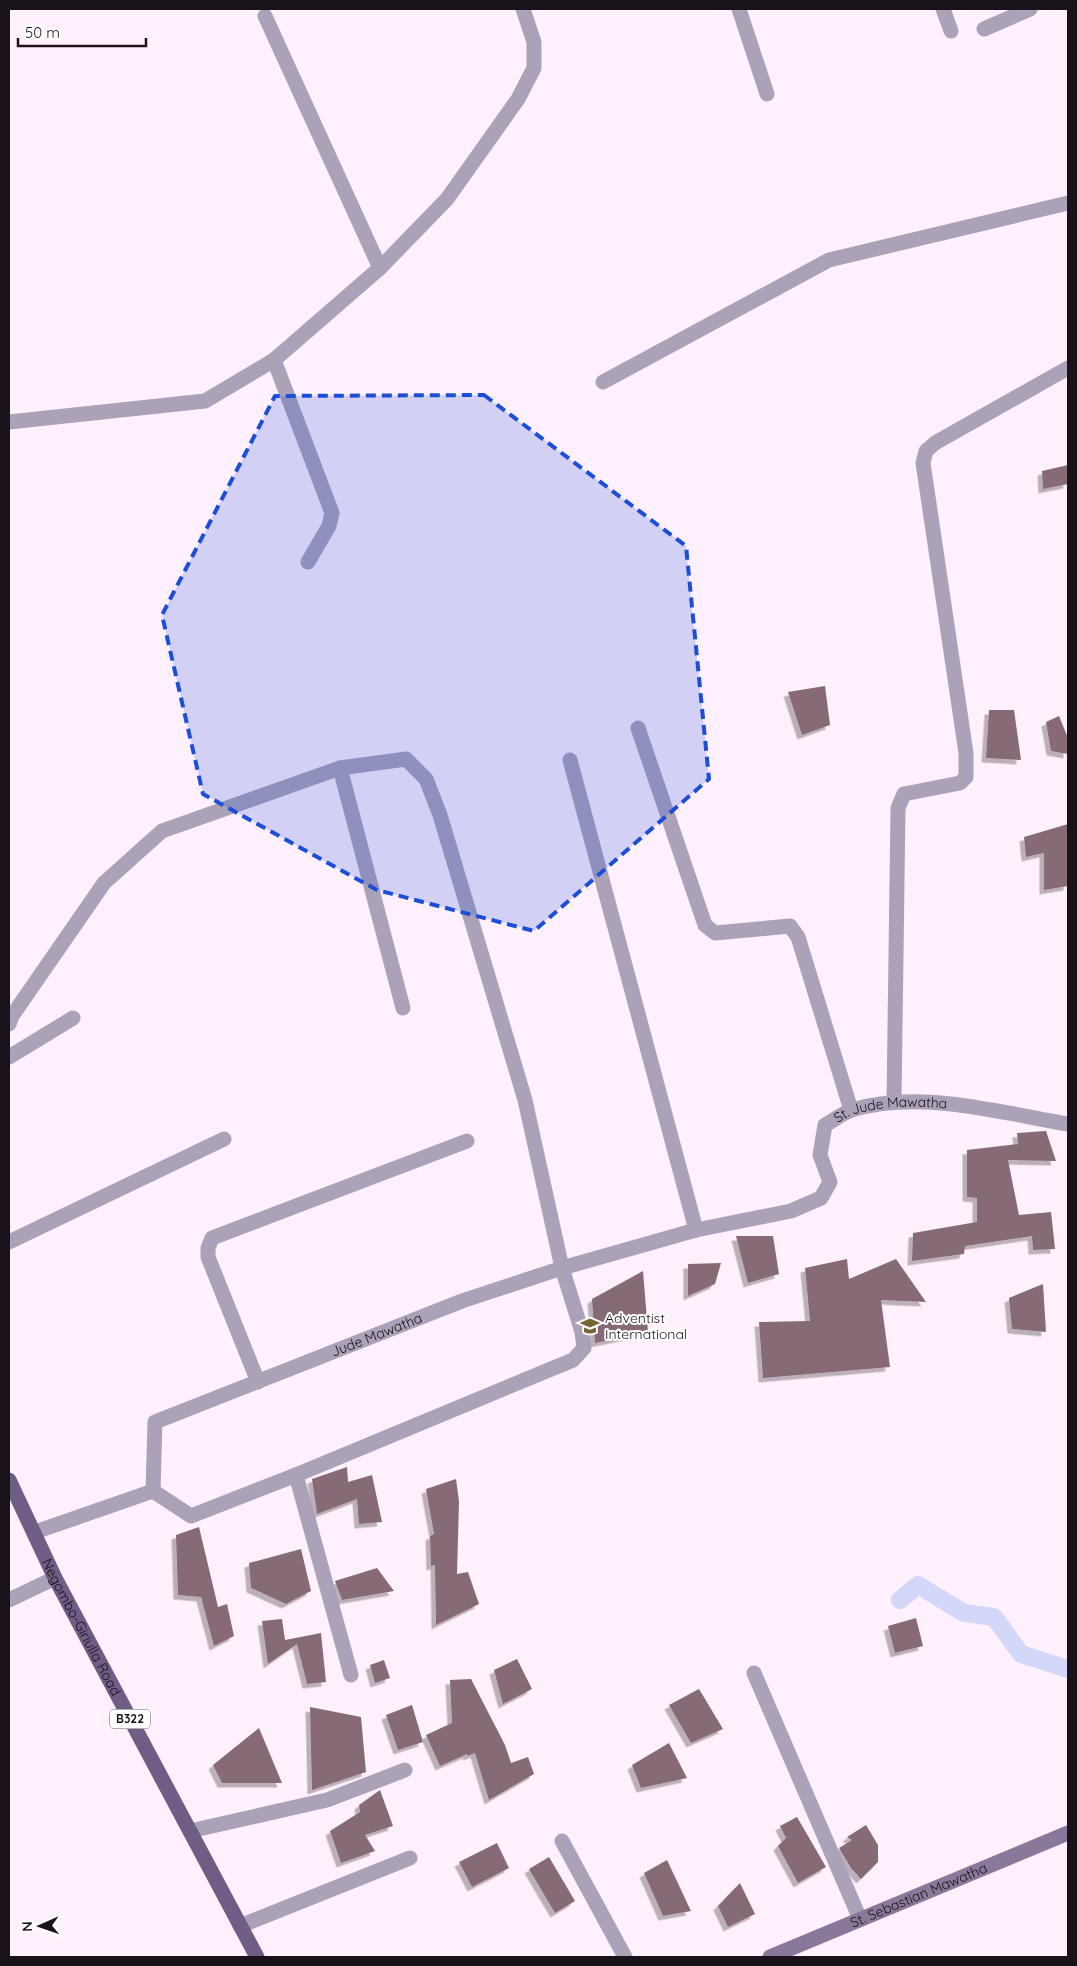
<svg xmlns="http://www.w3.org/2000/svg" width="1077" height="1966" font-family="Quicksand,sans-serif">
  <defs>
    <filter id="shadow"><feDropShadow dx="-4.5" dy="4.5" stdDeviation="0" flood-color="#0004"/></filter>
  </defs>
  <rect width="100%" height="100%" fill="#fff0fd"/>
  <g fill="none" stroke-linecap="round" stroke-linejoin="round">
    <path stroke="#d3d7f8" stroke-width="18" d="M900,1600l18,-15 46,28 30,4 27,37 47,15"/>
  </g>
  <g fill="#866a74" filter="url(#shadow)">
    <path d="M1068,465v19l-25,5 -1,-18z"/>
    <path d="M825,686l5,39 -28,10 -14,-43z"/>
    <path d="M989,710h25l7,50 -35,-2z"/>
    <path d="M1059,716l9,22v16l-17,-3 -5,-29z"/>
    <path d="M1068,824v62l-24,4v-37l-18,4 -2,-20z"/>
    <path d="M1046,1131l10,30 -48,-1 11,55 32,-3 4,37 -22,1 -1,-14 -67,10 -1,8 -52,7 1,-28 64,-11v-24l-10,-1v-47l51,-6 -1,-11z"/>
    <path d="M736,1236h37l6,38 -31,9z"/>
    <path d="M847,1259l2,20 47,-20 30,43 -45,-2 9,67 -127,11 -4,-56 51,-1 -5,-53z"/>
    <path d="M721,1263l-6,21 -27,12v-32z"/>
    <path d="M643,1271l5,61 -53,11 -3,-44z"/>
    <path d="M1043,1284l3,48 -34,-3 -3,-31z"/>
    <path d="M347,1467l1,15 24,-7 10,47 -23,2 -2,-25 -40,15 -5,-35z"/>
    <path d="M456,1479l3,22 -2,73 11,-2 11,32 -43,21 -1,-60 -4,1 -1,-30 4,-2 -8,-45z"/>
    <path d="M199,1527l19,80 9,-3 7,32 -20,10 -13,-49 -23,-2 -2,-60z"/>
    <path d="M301,1549l10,42 -25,13 -35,-16 -2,-25z"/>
    <path d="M377,1568l17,23 -52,9 -7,-19z"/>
    <path d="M916,1618l7,28 -28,7 -7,-27z"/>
    <path d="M282,1619l3,21 36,-7 5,49 -19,2 -10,-40 -29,20 -6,-43z"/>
    <path d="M517,1659l15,30 -29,15 -9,-34z"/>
    <path d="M384,1660l6,18 -15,5 -5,-18z"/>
    <path d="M471,1679l34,66 6,18 17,-6 6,17 -45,26 -14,-47 -7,3 -1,-2 -27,12 -14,-31 26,-12 -2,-43z"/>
    <path d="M699,1689l24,40 -32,14 -22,-38z"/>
    <path d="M412,1705l11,37 -25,8 -12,-35z"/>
    <path d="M310,1707l51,10 5,55 -54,18z"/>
    <path d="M259,1728l23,55h-60l-9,-18z"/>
    <path d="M669,1743l18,35 -46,10 -9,-23z"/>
    <path d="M380,1790l13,36 -28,9 10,16 -34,12 -11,-32 30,-19 -1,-7z"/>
    <path d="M797,1817l29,50 -28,16 -20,-37 8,-8 -6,-12z"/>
    <path d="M866,1825l12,20v17l-17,17 -10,-11 -12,-20 13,-8 -5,-3z"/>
    <path d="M497,1843l12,25 -37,19 -13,-25z"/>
    <path d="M549,1857l26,44 -20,12 -26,-44z"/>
    <path d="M667,1860l24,51 -28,5 -19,-43z"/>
    <path d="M740,1883l15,31 -27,13 -10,-21z"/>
  </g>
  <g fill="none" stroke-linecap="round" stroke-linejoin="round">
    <g stroke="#aba2b8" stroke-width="15">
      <path d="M739,9l28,85"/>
      <path d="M943,9l8,22"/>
      <path d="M265,16l115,252"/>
      <path d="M984,29l46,-20"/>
      <path d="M274,360l58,153 -3,13 -21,36"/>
      <path d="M603,382l226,-122 239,-57"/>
      <path d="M9,422l196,-21 69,-41 106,-92 67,-69 71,-100 16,-31v-26l-11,-33"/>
      <path d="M638,728l67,197 10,8 75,-7 8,11 53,173"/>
      <path d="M570,760l126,470"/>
      <path d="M340,768l63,240"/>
      <path d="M9,1024l3,-8 92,-133 58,-52 178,-63 66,-9 20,20 14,36 85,285 37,168 20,64 2,16 -11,12 -277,115 -105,41 -38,-25"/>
      <path d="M9,1057l64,-39"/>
      <path d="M894,1102l4,-294 6,-14 56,-11 6,-6v-24l-43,-290 3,-12 9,-8 133,-75"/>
      <path d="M9,1242l215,-103"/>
      <path d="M258,1382l-50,-125v-9l4,-10 255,-97"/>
      <path d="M296,1475l55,200"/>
      <path id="s1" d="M35,1532l118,-41 2,-69 307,-121 100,-33 134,-38 95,-19 30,-13 9,-16 -10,-27 5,-30c9,-5 18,-12 27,-15 67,-21 149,3 216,14"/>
      <path d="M9,1600l46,-22"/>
      <path d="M754,1673l106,246"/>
      <path d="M190,1831l137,-31 78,-30"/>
      <path d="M562,1841l63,116"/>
      <path d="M240,1926l170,-68"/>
    </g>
    <path stroke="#88799a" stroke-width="15" id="s2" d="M770,1957l298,-124"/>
    <path stroke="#6e5d84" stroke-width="15" id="s3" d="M9,1480l46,98 202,379"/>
  </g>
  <path fill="#1d4ed8" fill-opacity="0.2" stroke="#1d4ed8" stroke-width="4" stroke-dasharray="10 6" stroke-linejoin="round" d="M484,395l202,151 23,233 -175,152 -157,-41 -174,-96 -41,-179 113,-219z"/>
  <defs>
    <g id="school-bare" transform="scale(1.5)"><path d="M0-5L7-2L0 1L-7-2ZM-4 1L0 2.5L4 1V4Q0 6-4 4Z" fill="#766633" stroke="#fff" stroke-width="2.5" paint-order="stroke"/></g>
  </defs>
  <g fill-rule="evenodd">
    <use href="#school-bare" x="590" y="1326"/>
  </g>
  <g text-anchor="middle" stroke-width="4" stroke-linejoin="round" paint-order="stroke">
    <rect fill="#fff" stroke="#5f595f" stroke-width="1" x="110" y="1709.5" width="40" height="19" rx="4"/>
    <g font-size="12" font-weight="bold" fill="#1a121a">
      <text x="130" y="1723">B322</text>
    </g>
    <g font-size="14" fill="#1a121a" stroke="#fff">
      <text dy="5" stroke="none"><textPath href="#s1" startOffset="1045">St. Jude Mawatha</textPath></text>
      <text dy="5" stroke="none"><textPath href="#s1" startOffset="432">Jude Mawatha</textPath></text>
      <text dy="5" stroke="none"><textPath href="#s3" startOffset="164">Negombo-Giriulla Road</textPath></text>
      <text dy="5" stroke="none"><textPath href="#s2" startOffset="161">St. Sebastian Mawatha</textPath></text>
    </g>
    <g font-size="14" fill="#1a121a" stroke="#fff" text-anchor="start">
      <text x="605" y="1323">Adventist<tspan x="605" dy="16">International</tspan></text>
    </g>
  </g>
  <rect width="1077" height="1966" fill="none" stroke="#1a121a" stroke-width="20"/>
  <g transform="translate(40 1926) rotate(268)" stroke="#ffffff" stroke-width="4" paint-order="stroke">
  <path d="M0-4L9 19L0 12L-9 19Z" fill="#1a121a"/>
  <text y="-8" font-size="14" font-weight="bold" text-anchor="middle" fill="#1a121a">N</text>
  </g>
  <path d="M18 38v8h128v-8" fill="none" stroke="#1a121a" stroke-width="2.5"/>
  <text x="25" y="38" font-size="15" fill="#1a121a" stroke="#ffffff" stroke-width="4" paint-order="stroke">50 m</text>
</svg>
